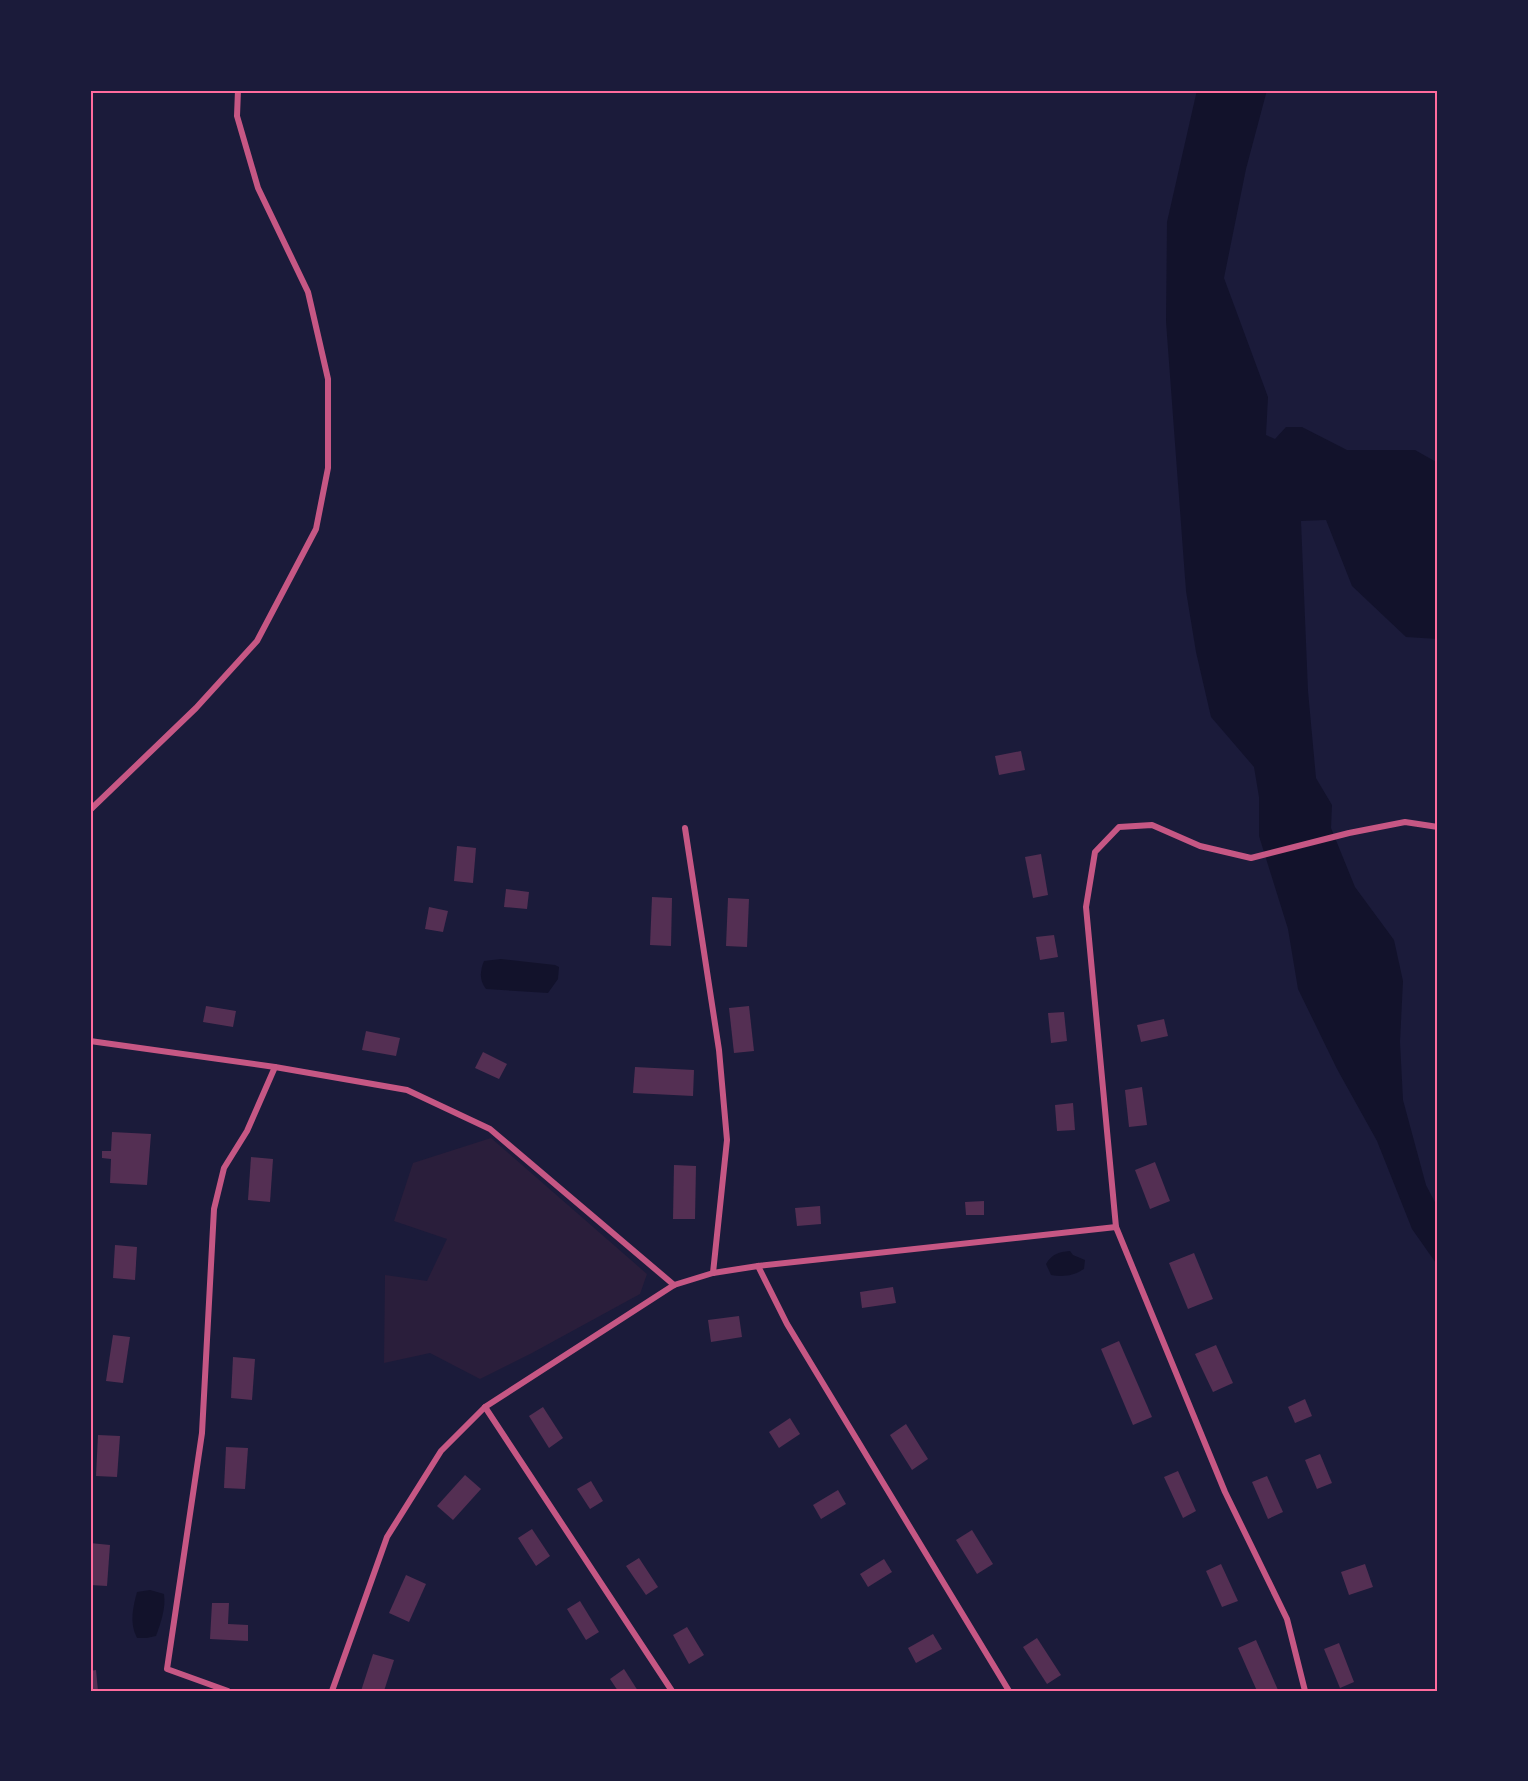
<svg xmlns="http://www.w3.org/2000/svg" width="1528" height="1781" font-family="'DejaVu Sans',sans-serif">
  <rect width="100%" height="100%" fill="#1b1b3a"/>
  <path fill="#2a1e3b" d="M491,1138l156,136 -7,20 -108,59 -52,26 -50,-26 -46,10 1,-88 42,6 20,-42 -53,-18 19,-58z"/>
  <g fill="#12122b">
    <path d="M1197,90h70l-21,79 -22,109 44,119 -2,38 9,4 11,-12h16l45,23h68l23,13v176l-32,-2 -54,-51 -26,-66 -25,1 7,170 8,87 16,27 -1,23 24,59 39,53 9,41 -3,61 3,58 23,85 12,23v58l-26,-37 -35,-88 -40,-72 -39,-80 -10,-60 -29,-93v-39l-5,-30 -43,-50 -15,-65 -10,-61 -20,-269 1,-100z"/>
    <path d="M501,959l54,6 4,2 -1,12 -10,14 -62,-4c-7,-9 -6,-18 -2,-28z"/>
    <path d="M1070,1251l3,4 12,5 -1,9c-11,7 -20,8 -33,6l-5,-11c6,-10 12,-12 24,-13z"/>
    <path d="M150,1590l14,4c2,14 -3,28 -8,42l-9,2h-10c-8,-15 -4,-31 0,-46z"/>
  </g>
  <g fill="#542f53">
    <path d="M1021,751l4,19 -26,5 -4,-19z"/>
    <path d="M457,846l19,2 -3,35 -19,-2z"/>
    <path d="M1041,854l7,41 -15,3 -8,-41z"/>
    <path d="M506,889l23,3 -2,17 -23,-2z"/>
    <path d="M652,897l20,1 -1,48 -21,-1z"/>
    <path d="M728,898l21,1 -2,48 -21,-1z"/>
    <path d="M429,907l19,4 -5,21 -18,-3z"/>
    <path d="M1054,935l4,22 -18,3 -4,-23z"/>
    <path d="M206,1006l30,5 -3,16 -30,-5z"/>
    <path d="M749,1006l5,45 -20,2 -5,-45z"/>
    <path d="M1064,1012l3,29 -16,2 -3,-30z"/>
    <path d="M1164,1019l4,17 -27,6 -4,-17z"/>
    <path d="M366,1031l34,7 -4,18 -34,-6z"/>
    <path d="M483,1052l24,12 -8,15 -24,-11z"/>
    <path d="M635,1067l59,3 -1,26 -60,-3z"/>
    <path d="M1142,1087l5,38 -18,2 -4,-37z"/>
    <path d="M1073,1103l2,27 -18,1 -2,-26z"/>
    <path d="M112,1132l39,2 -4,51 -37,-2 1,-24 -9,-1v-7h9z"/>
    <path d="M251,1157l22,2 -3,43 -22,-2z"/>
    <path d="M1155,1162l15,39 -20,8 -15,-39z"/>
    <path d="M674,1165l22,1 -1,53h-22z"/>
    <path d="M984,1201v14h-18l-1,-13z"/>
    <path d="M820,1206l1,18 -24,2 -2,-18z"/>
    <path d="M115,1245l22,2 -2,33 -22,-2z"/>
    <path d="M1194,1253l19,46 -25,10 -19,-46z"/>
    <path d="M893,1287l3,16 -34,5 -2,-16z"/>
    <path d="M739,1316l3,21 -31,5 -3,-22z"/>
    <path d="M113,1335l17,2 -7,46 -17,-2z"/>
    <path d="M1119,1341l33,76 -19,8 -32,-76z"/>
    <path d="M1216,1345l17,38 -20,9 -18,-38z"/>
    <path d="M233,1357l22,2 -3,41 -21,-2z"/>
    <path d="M1305,1399l7,17 -17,7 -7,-16z"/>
    <path d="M543,1407l20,31 -14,10 -20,-32z"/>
    <path d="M790,1418l10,16 -21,14 -10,-16z"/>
    <path d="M906,1424l22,35 -16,11 -22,-35z"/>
    <path d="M98,1435l22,1 -3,41 -21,-1z"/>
    <path d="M226,1447l22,1 -3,41 -21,-1z"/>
    <path d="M1320,1454l12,29 -15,6 -12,-29z"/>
    <path d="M1178,1471l18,40 -13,7 -19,-41z"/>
    <path d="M465,1475l16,14 -28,31 -16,-14z"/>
    <path d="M1267,1476l16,36 -15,7 -16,-37z"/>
    <path d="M591,1481l12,20 -13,8 -13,-20z"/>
    <path d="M838,1490l8,14 -25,15 -8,-14z"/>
    <path d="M532,1529l18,27 -14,10 -18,-28z"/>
    <path d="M972,1530l21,34 -16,10 -21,-34z"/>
    <path d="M90,1543l20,2 -3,41 -17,-1z"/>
    <path d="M639,1558l19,29 -12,8 -20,-29z"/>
    <path d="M884,1559l8,13 -24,15 -8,-13z"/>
    <path d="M1221,1564l17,37 -16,6 -16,-36z"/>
    <path d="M1365,1564l8,23 -24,8 -8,-23z"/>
    <path d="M406,1575l20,9 -17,38 -20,-9z"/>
    <path d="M580,1601l19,31 -13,8 -19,-31z"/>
    <path d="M212,1603h17l-1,21 20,1v16l-38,-2z"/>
    <path d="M687,1627l17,28 -15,9 -16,-29z"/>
    <path d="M933,1634l9,15 -26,14 -8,-15z"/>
    <path d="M1037,1638l24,37 -14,9 -24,-37z"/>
    <path d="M1256,1640l22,50 -2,1h-19l-19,-43z"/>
    <path d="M1339,1643l15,39 -14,6 -16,-39z"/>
    <path d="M373,1654l21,6 -10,31h-23z"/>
    <path d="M624,1669l14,22h-20l-8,-12z"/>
    <path d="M96,1670l2,21h-8v-20z"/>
  </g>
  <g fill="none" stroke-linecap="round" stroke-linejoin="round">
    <g stroke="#c65784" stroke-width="6">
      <path d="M90,810l106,-102 61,-67 59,-112 12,-61v-89l-20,-87 -50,-104 -21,-72 1,-26"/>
      <path d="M685,828l34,222 8,90 -14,133"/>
      <path d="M90,1041l185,26 132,23 83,39 184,156"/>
      <path d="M758,1266l29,58 222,367"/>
      <path d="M485,1407l187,284"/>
      <path d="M228,1691l-61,-22 35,-236 12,-224 10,-41 23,-37 28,-64"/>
      <path d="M332,1691l55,-154 54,-86 44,-44 189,-122 39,-12 45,-7 358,-39"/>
      <path d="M1305,1691l-18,-72 -62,-127 -109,-265 -30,-320 9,-55 24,-25 33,-2 48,21 51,12 98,-25 56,-11 33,5"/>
    </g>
  </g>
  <rect width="1528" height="1781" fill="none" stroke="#1b1b3a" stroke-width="183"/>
  <rect x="92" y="92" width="1344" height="1598" fill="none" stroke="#ff6b9d" stroke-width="2"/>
</svg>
